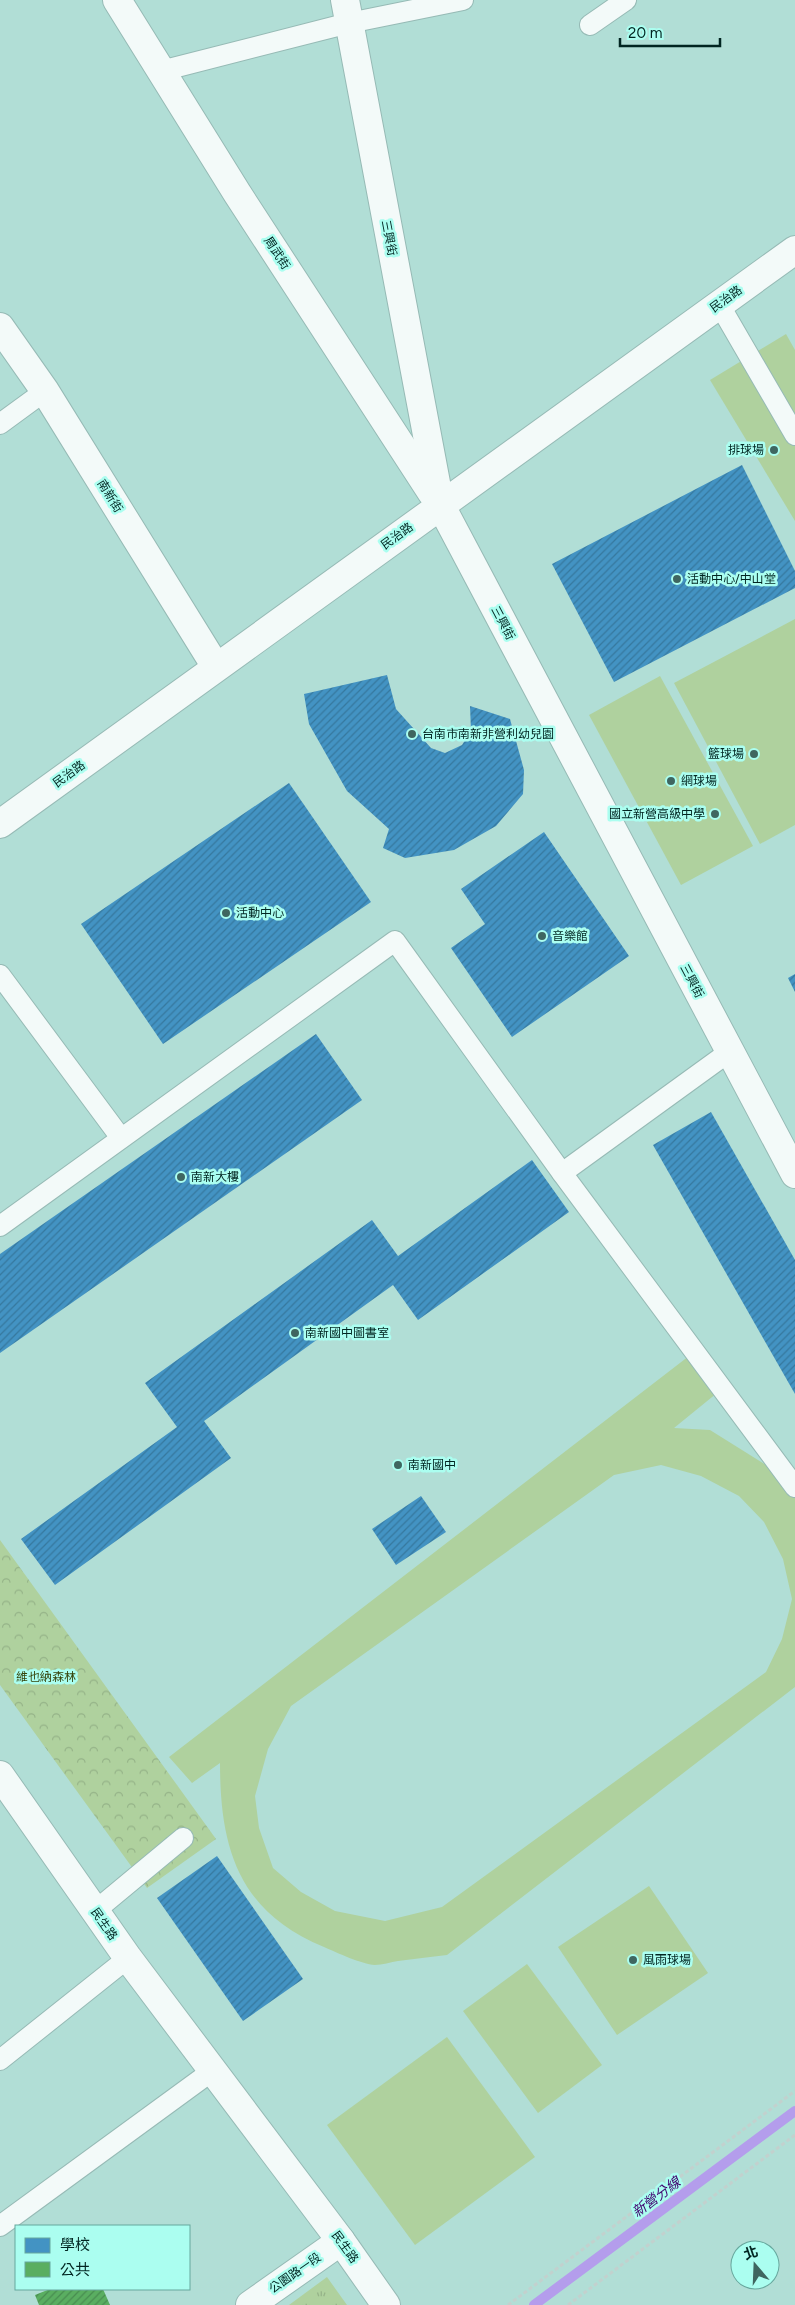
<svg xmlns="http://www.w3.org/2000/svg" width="795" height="2305" font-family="Figtree,'Noto Sans TC',sans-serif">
  <defs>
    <pattern id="forest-crowns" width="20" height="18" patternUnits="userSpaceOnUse" patternTransform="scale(1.25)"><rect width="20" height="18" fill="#afd19e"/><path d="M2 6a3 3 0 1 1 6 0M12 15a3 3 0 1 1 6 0" fill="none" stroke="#95b388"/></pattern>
    <pattern id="park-tufts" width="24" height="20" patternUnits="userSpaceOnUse" patternTransform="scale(1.25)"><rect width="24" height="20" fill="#afd19e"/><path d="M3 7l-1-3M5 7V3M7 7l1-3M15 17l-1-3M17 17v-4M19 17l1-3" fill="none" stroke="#95b388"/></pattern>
    <pattern id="schools-hatch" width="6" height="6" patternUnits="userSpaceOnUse" patternTransform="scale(1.25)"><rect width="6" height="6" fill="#4393c3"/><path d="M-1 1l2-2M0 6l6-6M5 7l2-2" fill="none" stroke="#36789e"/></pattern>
    <pattern id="public-hatch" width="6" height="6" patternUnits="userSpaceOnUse" patternTransform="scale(1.25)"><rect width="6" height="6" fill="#5aae61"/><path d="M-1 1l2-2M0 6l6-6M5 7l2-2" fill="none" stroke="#488d50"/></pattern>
  </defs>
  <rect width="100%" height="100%" fill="#b1ded6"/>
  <g fill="#afd19e" fill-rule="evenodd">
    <path d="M786,334l9,16v171l-85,-141z"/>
    <path d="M795,619v206l-35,19 -86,-161z"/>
    <path d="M660,676l93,170 -72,39 -92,-170z"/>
    <path d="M689,1356l28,37 -43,35 36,2 56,35 29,32v190l-348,268c-17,2 -33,4 -49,6 -7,1 -16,4 -23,4 -14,-1 -37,-12 -51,-18 -85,-35 -104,-98 -104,-184l-28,20 -23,-26zM661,1465l40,11 38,20 25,26 19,37 9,40 -10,40 -16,33 -324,235 -57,14 -50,-10 -34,-19 -28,-24 -14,-40 -4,-32 13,-47 23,-43 323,-231z"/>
    <path d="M649,1886l59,87 -91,62 -59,-88z"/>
    <path d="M527,1964l75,101 -64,48 -75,-102z"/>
    <path d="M447,2037l88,120 -120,88 -88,-120z"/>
  </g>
  <path fill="url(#forest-crowns)" d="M0,1540l216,299 -69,49 -147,-203z"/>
  <path fill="url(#park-tufts)" d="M327,2277l20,28h-58z"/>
  <g fill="url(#schools-hatch)">
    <path d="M742,465l53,106v17l-181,94 -62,-118z"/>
    <path d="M387,675l9,34 35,39 14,5 17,-8 9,-14 -1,-25 40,13 14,51 -1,24 -27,32 -42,24 -49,8 -22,-10 6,-19 -42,-38 -38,-67 -5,-30z"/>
    <path d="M289,783l82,119 -208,142 -82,-120z"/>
    <path d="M544,832l85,124 -117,81 -61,-89 34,-24 -24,-35z"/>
    <path d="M795,974v18l-7,-14z"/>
    <path d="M316,1034l46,66 -362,253v-99z"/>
    <path d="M711,1112l84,148v134l-142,-249z"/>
    <path d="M532,1160l37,52 -151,108 -25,-35 -189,136 27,37 -176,127 -34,-46 156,-112 -32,-44 227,-163 26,36z"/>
    <path d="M421,1496l25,36 -50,33 -24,-36z"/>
    <path d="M217,1856l86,123 -60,42 -86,-123z"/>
  </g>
  <path fill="url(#public-hatch)" d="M50,2289h53l7,16h-71l-4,-10z"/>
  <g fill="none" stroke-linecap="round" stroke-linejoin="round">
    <path stroke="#b49dec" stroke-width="10" d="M534,2305l261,-194"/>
    <g stroke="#96bab5" stroke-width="22">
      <g id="service">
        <path d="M590,25l36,-25"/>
        <path d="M161,71l188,-48 114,-23"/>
        <path d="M719,304l76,131"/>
        <path d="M0,424l45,-33"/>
        <path d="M0,975l121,163"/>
        <path d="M562,1173l167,-121"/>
        <path d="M0,1226l395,-285 167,232 233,314"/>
        <path d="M95,1911l88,-73"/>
        <path d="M0,2060l128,-102"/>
        <path d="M0,2226l212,-155"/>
      </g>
    </g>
    <g stroke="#96bab5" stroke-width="30">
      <g id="minor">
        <path d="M117,0l120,193 195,300"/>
        <path d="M345,0l95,504 355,670"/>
        <path d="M0,327l45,64 171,276"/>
        <path d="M250,2305l91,-64"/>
      </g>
    </g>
    <g stroke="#96bab5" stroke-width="30">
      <g id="tertiary">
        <path d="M0,824l795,-574"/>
        <path d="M0,1775l128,183 213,283 45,64"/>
      </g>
    </g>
    <g stroke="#c2d1ce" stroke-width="3" stroke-dasharray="4 2.5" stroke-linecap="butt">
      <path d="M508,2305l287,-214"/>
      <path d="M568,2305l227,-170"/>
    </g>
    <use href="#service" stroke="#f3faf9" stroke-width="20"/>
    <use href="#minor" stroke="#f3faf9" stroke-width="28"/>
    <use href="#tertiary" stroke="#f3faf9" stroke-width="28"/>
  </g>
  <g fill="#3f6660" stroke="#abfef0" stroke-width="2">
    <circle cx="774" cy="450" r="5"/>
    <circle cx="677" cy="579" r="5"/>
    <circle cx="412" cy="734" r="5"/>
    <circle cx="754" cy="754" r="5"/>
    <circle cx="671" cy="781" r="5"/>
    <circle cx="715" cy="814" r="5"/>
    <circle cx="226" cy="913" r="5"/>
    <circle cx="542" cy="936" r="5"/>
    <circle cx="181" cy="1177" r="5"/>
    <circle cx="295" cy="1333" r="5"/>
    <circle cx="398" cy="1465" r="5"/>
    <circle cx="633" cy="1960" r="5"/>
  </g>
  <g text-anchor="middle" stroke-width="5" stroke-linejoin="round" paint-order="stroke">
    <g font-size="12" fill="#012521" stroke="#abfef0">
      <text transform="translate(389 238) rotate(79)" y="4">三興街</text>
      <text transform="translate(277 253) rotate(57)" y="4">周武街</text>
      <text transform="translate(726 299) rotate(-36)" y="4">民治路</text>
      <text transform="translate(110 496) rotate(58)" y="4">南新街</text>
      <text transform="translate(397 536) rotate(-36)" y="4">民治路</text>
      <text transform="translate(503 623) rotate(62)" y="4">三興街</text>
      <text transform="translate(69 774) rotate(-36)" y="4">民治路</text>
      <text transform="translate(692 981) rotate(62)" y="4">三興街</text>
      <text transform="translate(104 1924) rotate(55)" y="4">民生路</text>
      <text transform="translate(345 2247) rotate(54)" y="4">民生路</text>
      <text transform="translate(295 2273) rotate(-35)" y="4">公園路一段</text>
    </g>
    <g font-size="12" fill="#012521" stroke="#abfef0" text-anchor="start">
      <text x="764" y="454" text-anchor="end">排球場</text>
      <text x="687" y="583">活動中心/中山堂</text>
      <text x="422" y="738">台南市南新非營利幼兒園</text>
      <text x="744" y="758" text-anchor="end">籃球場</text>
      <text x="681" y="785">網球場</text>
      <text x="705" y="818" text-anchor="end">國立新營高級中學</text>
      <text x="236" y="917">活動中心</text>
      <text x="552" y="940">音樂館</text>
      <text x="191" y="1181">南新大樓</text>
      <text x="305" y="1337">南新國中圖書室</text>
      <text x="408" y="1469">南新國中</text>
      <text x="643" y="1964">風雨球場</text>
    </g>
    <g font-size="12" fill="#36440b" stroke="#abfef0">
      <text x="46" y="1681">維也納森林</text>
    </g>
    <g font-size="14" font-style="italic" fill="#3f006d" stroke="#abfef0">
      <text transform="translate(656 2197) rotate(-37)" y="5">新營分線</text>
    </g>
  </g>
  <rect x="15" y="2225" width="175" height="65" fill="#abfef0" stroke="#67a79d"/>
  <rect x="25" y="2238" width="25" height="15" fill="#4393c3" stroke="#67a79d"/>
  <text x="60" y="2250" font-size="15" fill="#012521">學校</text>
  <rect x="25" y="2262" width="25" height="15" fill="#5aae61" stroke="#67a79d"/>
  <text x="60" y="2275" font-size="15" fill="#012521">公共</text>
  <g transform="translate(755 2265) rotate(341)"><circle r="24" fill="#abfef0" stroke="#67a79d"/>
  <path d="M0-4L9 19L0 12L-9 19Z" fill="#3f6660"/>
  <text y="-8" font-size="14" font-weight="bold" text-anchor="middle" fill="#012521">北</text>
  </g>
  <path d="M620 38v8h100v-8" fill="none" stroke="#012521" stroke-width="2.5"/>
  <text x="628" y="38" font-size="15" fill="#012521" stroke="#abfef0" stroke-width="4" paint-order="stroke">20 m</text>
</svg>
